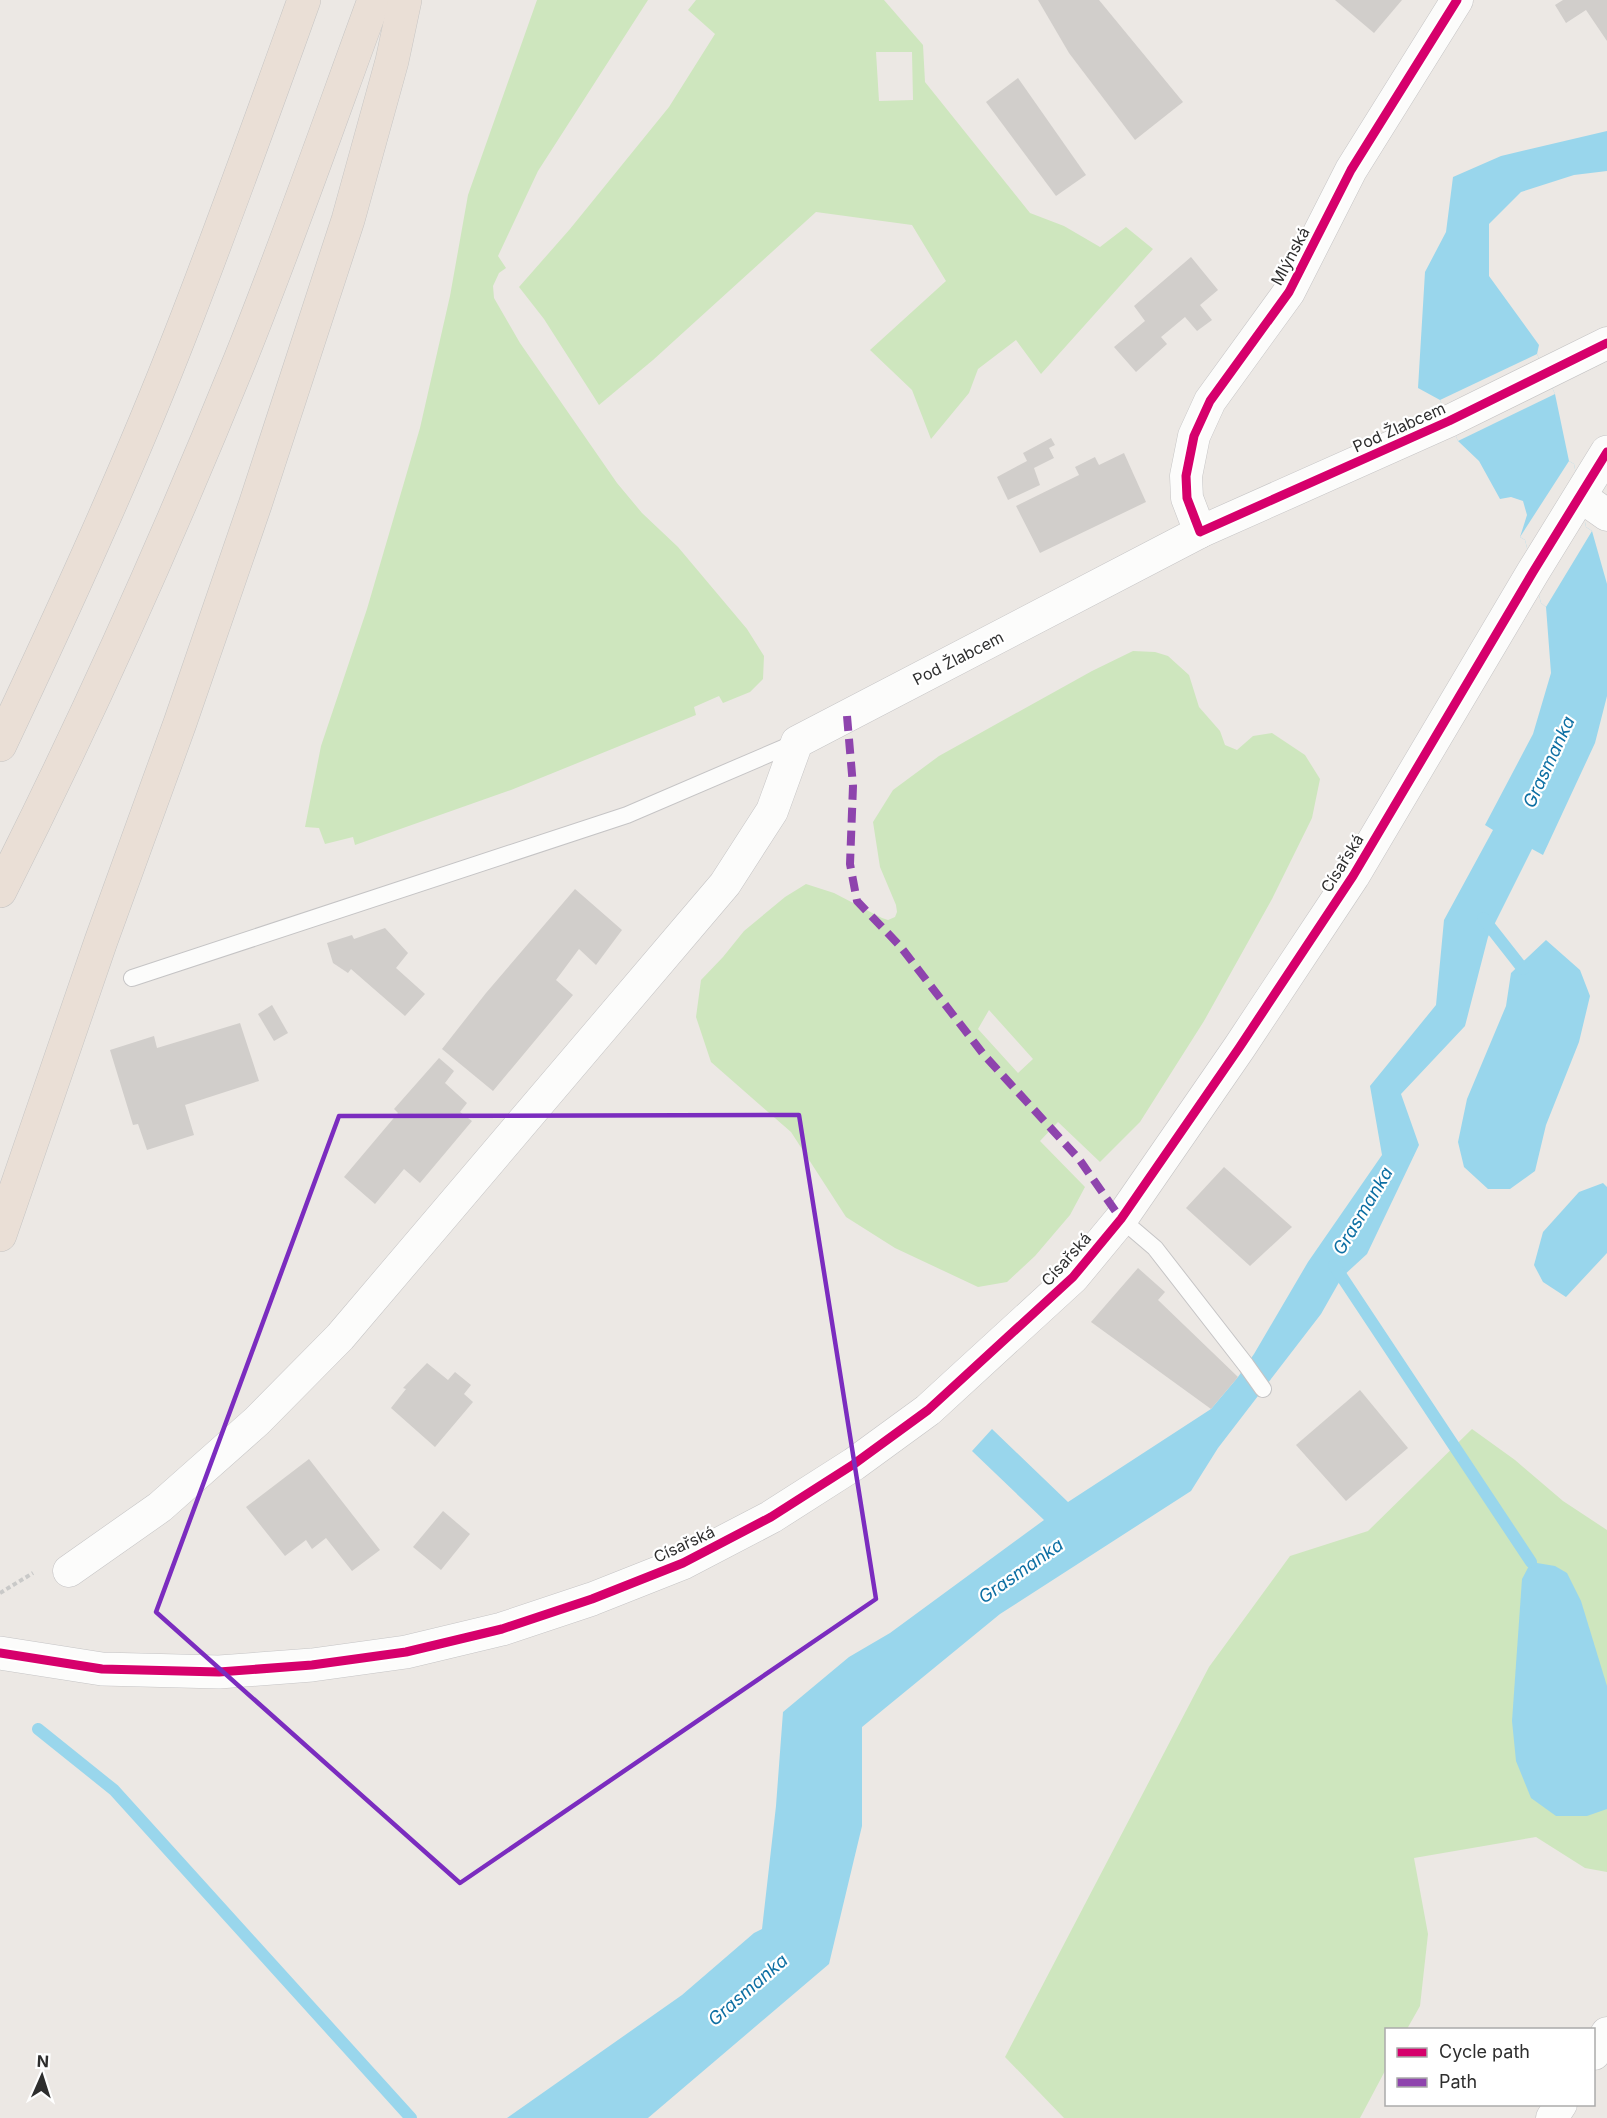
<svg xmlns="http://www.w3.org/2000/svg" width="1607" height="2118" font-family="Inter,sans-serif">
  <rect width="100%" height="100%" fill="#ece8e4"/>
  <g fill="#cee6be" fill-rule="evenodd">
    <path d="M537,0h111l-110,171 -40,85 8,12 -7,5 -6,13 1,12 26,45 97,140 25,30 36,34 69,82 17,27 -1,23 -13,13 -27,11 -4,-7 -25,11 2,8 -185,75 -156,55 -2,-8 -28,7 -6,-16 -14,-1 16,-81 46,-137 53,-181 30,-132 18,-101z"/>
    <path d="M696,0h188l39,45 2,37 105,131 34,13 36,21 26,-20 27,22 -112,125 -25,-34 -38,29 -9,24 -38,46 -19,-49 -42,-40 76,-69 -34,-56 -96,-13 -163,148 -54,45 -55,-86 -25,-32 51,-58 99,-122 46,-73 -27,-24zM876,52h36l1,48 -34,1z"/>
    <path d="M1133,651l22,1 13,4 21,19 10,32 21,24 5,14 12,5 16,-14 19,-3 33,22 15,24 -8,39 -40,81 -68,122 -64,101 -40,40 -42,-40 -18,19 45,46 -15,28 -35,41 -28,26 -29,5 -83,-39 -49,-31 -55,-85 -80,-70 -15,-45 5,-37 22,-23 21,-26 41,-34 21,-13 28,9 48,25 6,2 7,-3 2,-5 -1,-7 -16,-38 -7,-45 20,-32 46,-34 153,-85zM989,1010l44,49 -15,14 -40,-44z"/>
    <path d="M1472,1429l43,31 48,41 44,29v342l-22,-4 -49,-31 -122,21 14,76 -8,72 -13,23 -21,1v39l-26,49h-296l-59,-61 204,-390 81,-111 78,-25z"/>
  </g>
  <g fill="#99d6ec">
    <path d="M1607,131v40l-33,4 -53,17 -32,32v52l50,69 -2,9 18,40 14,67 5,3 12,63 6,4 15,53v112l-12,47 -52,112 -11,-6 -44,88 -23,89 -64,68 18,51 -52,109 -25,23 -21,37 -103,134 -27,43 -191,123 -138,113v99l-33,138 -181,154h-141l175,-123 72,-62 8,-4 14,-123 7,-94 66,-55 41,-24 154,-113 -72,-69 20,-22 76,73 143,-93 27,-32 16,-23 54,-92 74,-107 -12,-69 66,-81 8,-85 49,-90 -8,-5 48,-91 18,-61 -5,-66 -5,-4 -16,-63 -5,-3 7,-22 -4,-14 -12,-4 -11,2 -21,-38 -21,-20 -18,-41 -22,-12 7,-116 21,-40 7,-55 48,-21z"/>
    <path d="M1546,940l34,30 10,26 -11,46 -33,83 -11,46 -25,18h-22l-24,-22 -6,-25 9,-43 39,-93 5,-33z"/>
    <path d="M1603,1183l4,4v66l-41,44 -23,-15 -9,-17 9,-33 36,-40z"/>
    <path d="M1531,1562l24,4 12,7 14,28 26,85v123l-20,7h-31l-25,-18 -15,-37 -4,-40 10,-142z"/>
  </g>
  <g fill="#ece8e4">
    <path d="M1537,354l18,40 -97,47 -18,-41z"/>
    <path d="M1569,461l5,3 12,63 6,4 -46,76 -5,-4 -16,-63 -5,-3z"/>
  </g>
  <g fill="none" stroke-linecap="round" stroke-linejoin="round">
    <g stroke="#99d6ec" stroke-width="12">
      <path d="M1483,918l40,51"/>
      <path d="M1334,1265l197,297"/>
      <path d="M38,1729l76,61 297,328"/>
    </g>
  </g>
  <g fill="#d1cecb">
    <path d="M1038,0h61l84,102 -48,38 -66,-87z"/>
    <path d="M1335,0h67l-28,33z"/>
    <path d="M1563,0h44v41l-21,-31 -20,13 -11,-18z"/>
    <path d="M1018,78l68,97 -30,21 -70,-94z"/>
    <path d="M1191,257l27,33 -18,15 12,15 -15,11 -12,-14 -24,20 6,7 -31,28 -22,-25 31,-26 -11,-15z"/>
    <path d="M1051,438l4,7 -6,3 5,10 -20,10 6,17 -32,15 -11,-23 30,-16 -4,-8z"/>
    <path d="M1124,453l22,49 -106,51 -24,-47 63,-31 -4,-8 20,-10 4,8z"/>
    <path d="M575,889l47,41 -26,35 -17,-16 -23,31 17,15 -80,96 -51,-42 44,-56z"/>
    <path d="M385,928l23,25 -12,15 29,26 -20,22 -54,-47 -3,4 -15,-10 -6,-20 25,-8 2,4z"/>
    <path d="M272,1005l16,28 -14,8 -16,-27z"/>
    <path d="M240,1023l19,58 -74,24 9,30 -47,15 -9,-26 -5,1 -23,-75 44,-14 3,12z"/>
    <path d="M439,1058l15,13 -9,12 22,20 -7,9 12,9 -52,62 -16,-14 -29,35 -31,-27 54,-64 -4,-4z"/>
    <path d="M1224,1167l68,60 -42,39 -64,-58z"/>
    <path d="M1138,1268l27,24 -7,8 80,77 -27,32 -120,-87z"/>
    <path d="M427,1363l21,17 7,-8 16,13 -7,9 9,8 -38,45 -44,-39 15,-19 -3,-1z"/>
    <path d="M1360,1390l48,58 -62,53 -50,-56z"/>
    <path d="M309,1459l71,91 -28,21 -26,-33 -14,11 -6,-9 -21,16 -39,-49z"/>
    <path d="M443,1511l27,23 -29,36 -28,-23z"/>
  </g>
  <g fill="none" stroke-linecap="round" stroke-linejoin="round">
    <g stroke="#c5c4c5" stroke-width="18">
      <g id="service">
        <path d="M132,978l495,-163 170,-73"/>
        <path d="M1121,1219l34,29 91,117 17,24"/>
      </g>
    </g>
    <g stroke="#c5c4c5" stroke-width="33">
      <g id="minor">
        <path d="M1580,496l27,19"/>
        <path d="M1200,532l-13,-34 -1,-22 8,-40 16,-35 79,-109 62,-122 106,-170"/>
        <path d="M69,1571l91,-64 97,-86 83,-84 385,-453 47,-73 25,-69 403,-210 249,-111 158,-78"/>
        <path d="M1594,2054l13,-21"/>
        <path d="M1552,2118l9,-14"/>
      </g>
    </g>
    <g stroke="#c5c4c5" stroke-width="34">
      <path id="tertiary" d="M0,1653l102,16 117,3 93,-7 94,-13 96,-23 90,-30 91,-36 88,-46 83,-53 74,-54 145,-133 48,-58 118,-171 114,-172 180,-304 74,-120"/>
    </g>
    <g stroke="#c6c5c4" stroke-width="34">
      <g id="motorway">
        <path d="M0,745c64,-136 127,-273 181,-412 43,-110 83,-222 123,-333"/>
        <path d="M0,891c88,-174 167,-351 240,-531 48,-119 90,-240 134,-360"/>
        <path d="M0,1235l101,-294 79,-218 75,-218 93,-285 44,-159 13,-61"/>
      </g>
    </g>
    <path stroke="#c9c9c8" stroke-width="4" stroke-dasharray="4.5 3" stroke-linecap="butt" d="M0,1593l33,-20"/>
    <use href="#service" stroke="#fcfcfb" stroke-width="16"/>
    <use href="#minor" stroke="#fcfcfb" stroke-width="32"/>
    <use href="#tertiary" stroke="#fcfcfb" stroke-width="33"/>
    <use href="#motorway" stroke="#eadfd6" stroke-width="33"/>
    <path stroke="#8e44ad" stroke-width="8" stroke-dasharray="15 8" stroke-linecap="butt" d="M847,716l6,70 -3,78 7,37 43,45 84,109 95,104 42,60"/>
    <g stroke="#fff" stroke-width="13">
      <g id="cycleway">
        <path d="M1457,0l-106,170 -62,122 -79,109 -16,35 -8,40 1,22 13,34 249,-111 158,-78"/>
        <path d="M0,1653l102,16 117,3 93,-7 94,-13 96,-23 90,-30 91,-36 88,-46 83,-53 74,-54 145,-133 48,-58 118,-171 114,-172 180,-304 74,-120"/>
      </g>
    </g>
    <use href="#cycleway" stroke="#d6006c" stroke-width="9"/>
  </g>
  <path fill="none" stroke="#7b2cbf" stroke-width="4.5" stroke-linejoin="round" d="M799,1115l77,484 -416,284 -304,-271 183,-496z"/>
  <g text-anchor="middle" stroke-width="4.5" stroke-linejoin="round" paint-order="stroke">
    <g font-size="16" fill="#2e2e2e" stroke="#fff">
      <text transform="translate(1290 256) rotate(-62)" y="6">Mlýnská</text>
      <text transform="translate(1399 427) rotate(-24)" y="6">Pod Žlabcem</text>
      <text transform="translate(958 658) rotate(-27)" y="6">Pod Žlabcem</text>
      <text transform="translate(1342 863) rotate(-58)" y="6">Císařská</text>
      <text transform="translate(1066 1259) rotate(-48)" y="6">Císařská</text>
      <text transform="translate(684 1544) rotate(-25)" y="6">Císařská</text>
    </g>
    <g font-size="18" font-style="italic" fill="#0d6fa3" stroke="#fff">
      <text transform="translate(1549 762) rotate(-65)" y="6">Grasmanka</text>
      <text transform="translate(1363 1211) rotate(-59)" y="6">Grasmanka</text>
      <text transform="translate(1021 1571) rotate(-35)" y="6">Grasmanka</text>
      <text transform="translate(748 1990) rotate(-41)" y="6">Grasmanka</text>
    </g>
  </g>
  <rect x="1385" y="2028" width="210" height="78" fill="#ffffff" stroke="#ababab" stroke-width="1.5"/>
  <rect x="1397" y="2048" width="30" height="9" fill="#d6006c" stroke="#ababab" stroke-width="1.5"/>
  <text x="1439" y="2058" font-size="18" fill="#2e2e2e">Cycle path</text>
  <rect x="1397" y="2078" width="30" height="9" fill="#8e44ad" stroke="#ababab" stroke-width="1.5"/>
  <text x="1439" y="2088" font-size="18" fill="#2e2e2e">Path</text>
  <g transform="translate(42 2076) rotate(3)" stroke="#ffffff" stroke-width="4.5" paint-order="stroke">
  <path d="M0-4.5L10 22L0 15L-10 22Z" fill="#2e2e2e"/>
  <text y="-9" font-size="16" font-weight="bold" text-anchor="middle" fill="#2e2e2e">N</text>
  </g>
</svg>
